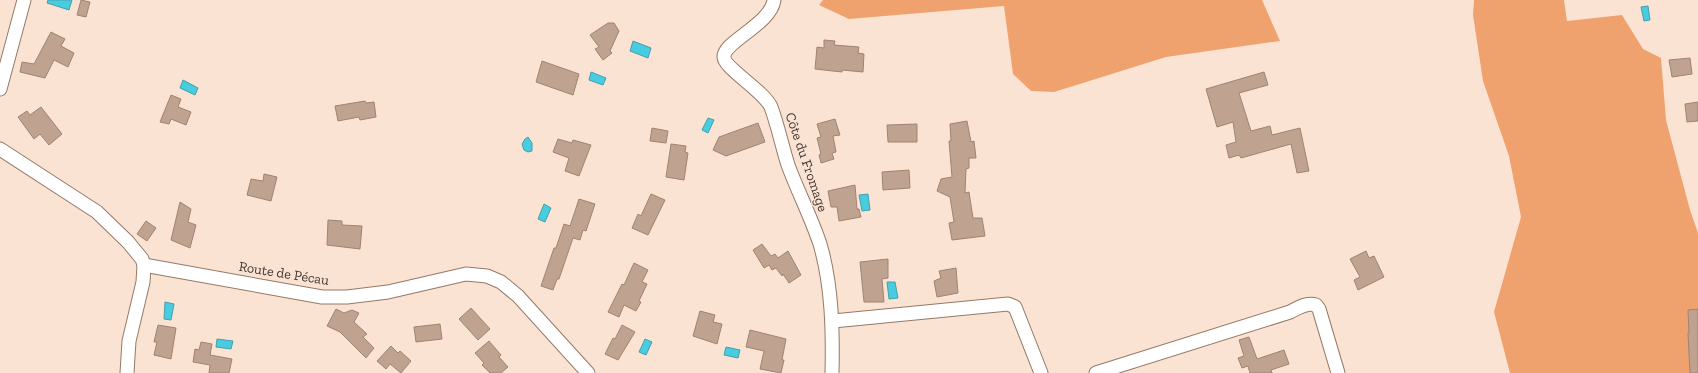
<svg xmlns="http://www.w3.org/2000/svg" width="1698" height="373" font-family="'Zilla Slab',serif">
  <rect width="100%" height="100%" fill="#fbe3d4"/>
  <g fill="#f0a26e">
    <path d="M823,0h439l18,41 -114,16 -112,35 -23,-1 -18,-17 -9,-68 -155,13 -30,-14z"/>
    <path d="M1474,0h90l3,21 55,-6 21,34 18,9 5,62 24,90 8,23v140h-188l-16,-61 27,-95 -12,-61 -26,-75 -10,-66z"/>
  </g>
  <g fill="#48cce0" stroke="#469fab">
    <path d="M48,0h24l-3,10 -22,-7z"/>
    <path d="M1648,6l2,14 -6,1 -3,-14z"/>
    <path d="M633,41l18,7 -3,10 -18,-7z"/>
    <path d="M591,72l15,6 -3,7 -14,-5z"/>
    <path d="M183,80l15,8 -3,7 -15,-7z"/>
    <path d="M708,118l6,2 -6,13 -6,-3z"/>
    <path d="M528,137l4,6v8l-4,1 -4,-2 -2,-6 3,-5z"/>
    <path d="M868,194l2,16 -8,1 -3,-16z"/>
    <path d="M544,204l7,4 -6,14 -7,-3z"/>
    <path d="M887,282h8l3,16 -9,1z"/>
    <path d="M165,302l9,2 -3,16 -7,-1z"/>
    <path d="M217,339l16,2 -2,8 -15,-2z"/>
    <path d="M645,339l7,3 -6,13 -7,-3z"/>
    <path d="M726,347l14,3 -2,8 -14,-3z"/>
  </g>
  <g fill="#bfa290" stroke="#9f8473">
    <path d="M81,0l9,2 -4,15 -9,-2z"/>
    <path d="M608,23h6l5,8 -9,20 2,2 -9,7 -8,-11 4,-2 -9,-12z"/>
    <path d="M51,32l14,7 -4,7 13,7 -6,14 -14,-7 -9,18 -25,-6 2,-10 12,2z"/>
    <path d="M824,40l11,1 -1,4 25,2 -1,6 6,1 -1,18 -21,-2v2l-27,-3 2,-22 7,1z"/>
    <path d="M1690,58l2,16 -20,3 -3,-17z"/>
    <path d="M542,61l37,13 -6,21 -37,-13z"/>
    <path d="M1264,72l4,13 -29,8 12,38 19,-5 2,9 28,-7 9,43 -12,2 -6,-29 -50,14 -2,-3 -10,3 -3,-13 10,-3 -3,-20 -16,5 -11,-38z"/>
    <path d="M171,95l10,4 -3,8 13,5 -5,13 -15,-6 -2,5 -9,-2z"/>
    <path d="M365,101l1,2 8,-1 2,15 -16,3 -1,-3 -21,4 -3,-15z"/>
    <path d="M1698,102v19l-11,1 -2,-18z"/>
    <path d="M41,107l21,27 -13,11 -9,-11 -6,5 -16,-22 9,-6 3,4z"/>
    <path d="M835,119l5,16 -7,1 3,16 -4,1 2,6 -13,4 -2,-8 2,-1 -4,-16 4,-1 -4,-13z"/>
    <path d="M967,121l4,21 3,-1 2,17h-7v10l-3,1 -1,24 4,-1 4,26h9l3,18 -33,4 -3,-17 5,-1 -4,-25 -13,-6 4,-12 11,-2 -3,-36h2l-1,-17z"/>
    <path d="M758,123l7,19 -39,14 -13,-6 6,-13z"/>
    <path d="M917,124v18h-29l-1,-17z"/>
    <path d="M652,128l16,3 -2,12 -16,-2z"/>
    <path d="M558,139l14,4 1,-3 18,5 -12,31 -14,-5 4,-13 -16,-6z"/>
    <path d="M671,144l15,2 -1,6 3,1 -4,27 -18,-3z"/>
    <path d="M909,170l1,18 -27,2 -1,-18z"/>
    <path d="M264,174l13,3 -6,24 -24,-6 4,-16 12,2z"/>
    <path d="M855,185l2,24h2l2,8 -22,4 -2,-14h-6l-3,-16z"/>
    <path d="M651,194l14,6 -17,35 -16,-7 6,-14 3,2z"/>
    <path d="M579,199l16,5 -9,27 -3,-1 -3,10 -7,-2 -14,41h-2l-4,11 -12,-4 13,-38h2l8,-24 6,2z"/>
    <path d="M180,202l11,7 -3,13 8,3 -6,23 -19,-8z"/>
    <path d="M328,220l14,1v4l20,1 -2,23 -33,-4z"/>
    <path d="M146,221l10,7 -9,13 -10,-7z"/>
    <path d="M762,244l9,12 4,-2 3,4 10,-7 13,24 -12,8 -6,-9 -1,2 -6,-8 -4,2 -3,-5 -5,3 -11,-18z"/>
    <path d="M1366,251l3,7 5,-2 10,21 -26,13 -4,-10 6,-3 -10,-18z"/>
    <path d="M888,259v19l-6,1 2,23h-20l-4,-40z"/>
    <path d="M634,263l14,7 -6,12 5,2 -8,17 2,1 -5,9 -12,-6 -5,12 -11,-5 14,-28 2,1z"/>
    <path d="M956,268l2,25 -21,4 -3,-16 7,-3 -2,-7z"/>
    <path d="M471,308l19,21 -12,11 -19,-21z"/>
    <path d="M336,309l8,4 8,-3 7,3 -5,9 13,12 -4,3 11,11 -8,10 -26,-26 -13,-6z"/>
    <path d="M1698,309v64h-8l-2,-40h1l-1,-23z"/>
    <path d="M700,311l15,4 -2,7 9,2 -5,20 -24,-8z"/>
    <path d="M440,324l2,15 -26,3 -2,-15z"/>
    <path d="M158,325l18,3 -5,31 -17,-4 3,-13h-3z"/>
    <path d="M622,325l13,7 -17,28 -13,-6 8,-16 2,1z"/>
    <path d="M750,330l36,9 -4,21h2l-3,13 -21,-4 4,-18 -18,-4z"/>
    <path d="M1249,337l8,22 27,-9 5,14 -18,6 1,3h-22l-2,-7 -6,2 -4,-10 6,-2 -5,-16z"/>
    <path d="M489,341l12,14 -2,2 9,10 -7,6h-11l-8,-8 2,-2 -9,-10z"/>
    <path d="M201,342l11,2 -2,11 22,4 -3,14h-20l1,-8 -17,-3 2,-13 4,1z"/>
    <path d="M391,346l7,7 2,-2 11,10 -10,12 -11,-9 -4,5 -9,-8z"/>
  </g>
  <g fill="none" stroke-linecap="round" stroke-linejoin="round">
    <g stroke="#947968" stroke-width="15">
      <g id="minor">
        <path d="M774,0c-3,24 -51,42 -50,57 0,11 40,34 47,50 7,19 11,39 17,58 10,27 23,52 32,79 12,41 13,87 12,129"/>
        <path d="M0,89l24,-89"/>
        <path d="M0,149l97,63 31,30 14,17 2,6 -1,17 -14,59 -2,32"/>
        <path d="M144,265l178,32h25l41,-5 78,-18 21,2 14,6 17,14 70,77"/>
        <path d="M833,321l175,-17 7,3 26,66"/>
        <path d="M1096,373l194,-61c8,-4 17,-10 26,-7l3,4 19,64"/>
      </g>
    </g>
    <use href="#minor" stroke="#fff" stroke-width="13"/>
  </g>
  <g text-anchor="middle" stroke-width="3" stroke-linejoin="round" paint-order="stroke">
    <g font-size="14" fill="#41352e" stroke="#fbe3d4">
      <text transform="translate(807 162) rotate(71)" y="5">Côte du Fromage</text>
      <text transform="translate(284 273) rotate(9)" y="5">Route de Pécau</text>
    </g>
  </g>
</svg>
